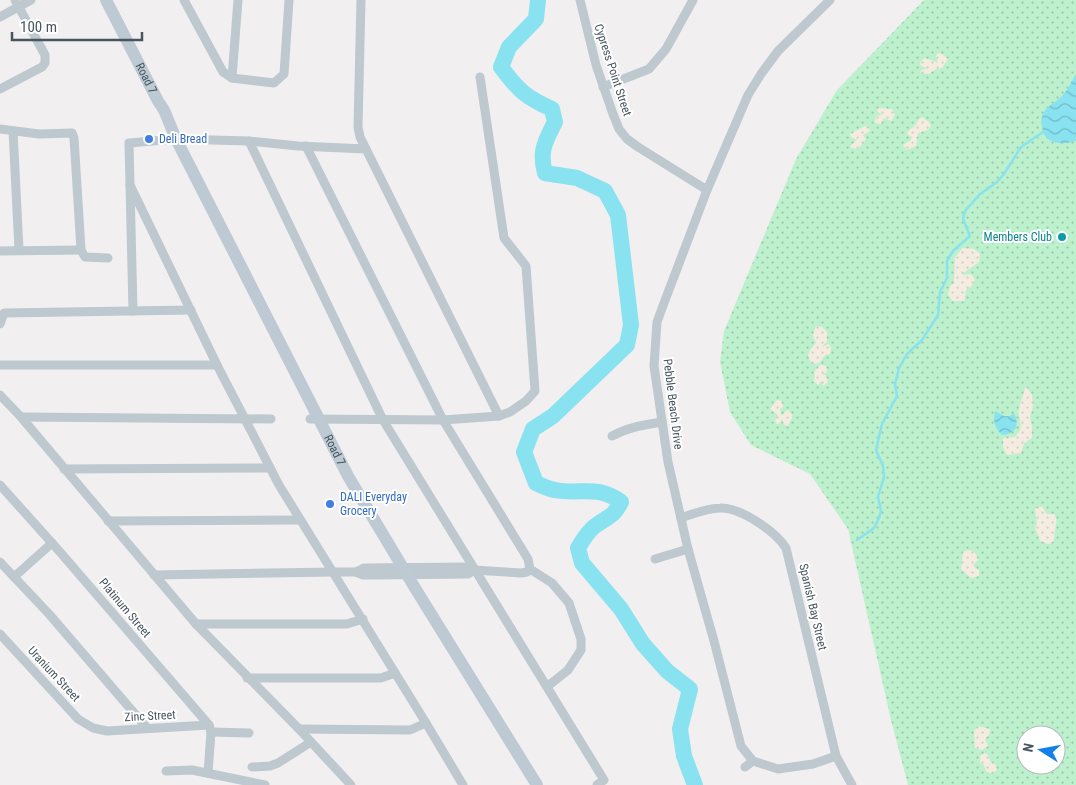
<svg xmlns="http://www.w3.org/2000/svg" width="1076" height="785" font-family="'Roboto Condensed',sans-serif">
  <defs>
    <pattern id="grass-dots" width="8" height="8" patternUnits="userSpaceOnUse" patternTransform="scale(1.25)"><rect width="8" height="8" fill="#bdf1cd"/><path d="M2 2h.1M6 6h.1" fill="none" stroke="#9bc6aa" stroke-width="1.8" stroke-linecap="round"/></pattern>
    <pattern id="sand-dots" width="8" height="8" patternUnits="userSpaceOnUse" patternTransform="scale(1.25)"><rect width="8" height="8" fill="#f4ece0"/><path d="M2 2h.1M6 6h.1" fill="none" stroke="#d3ccc3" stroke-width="1.8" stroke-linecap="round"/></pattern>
    <pattern id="water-waves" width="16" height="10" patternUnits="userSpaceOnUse" patternTransform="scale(1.25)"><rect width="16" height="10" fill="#88e2ef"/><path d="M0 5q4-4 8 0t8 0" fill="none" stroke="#71bac5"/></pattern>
  </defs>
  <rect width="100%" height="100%" fill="#f2eff0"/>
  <path fill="url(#grass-dots)" fill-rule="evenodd" d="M924,0h152v785h-168l-17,-65 -43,-191 -38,-55 -59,-29 -21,-33 -10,-50 4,-31 72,-172 41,-69zM1026,735h30v30h-30z"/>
  <g fill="url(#sand-dots)">
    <path d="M938,53l4,1 6,5 -6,9 -6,1 -7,5 -8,-1 -1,-2 7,-3 -7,-3 1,-4 4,-3 13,5 -2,-7z"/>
    <path d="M878,108l14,1 3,6 -4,6 -7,-3 -3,6 -6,-1 1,-7 7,-1 -5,-3 -1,-2z"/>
    <path d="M922,117l7,5 2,4 -3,4 -10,3 -2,13 -9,4 -4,-5 8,-5 1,-3 -4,-2 -1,-3 9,-7 2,-5z"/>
    <path d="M865,126l3,1 2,4 -7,4 3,4 -8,10 -7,-1v-3l6,-5 -6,-3 -1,-3z"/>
    <path d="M963,248l11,1 6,5 -1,8 -17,12 2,1 7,-1 4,5 -3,7 -6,4 -2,11h-11l-5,-6 2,-9 4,-3v-3l1,-23z"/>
    <path d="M816,326l6,1 5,5v9l-5,6 7,-3 2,5 -1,5 -5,1 -5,7 -4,2 -5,-2c-6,-8 0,-13 5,-19l-3,-8z"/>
    <path d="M820,365l6,1 1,3 -1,4 -5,1 4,1 3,5 -2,4 -3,2 -2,-5 -3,4 -4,-4 1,-5 -1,-4z"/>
    <path d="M1026,386l6,9 1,11 -3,11 2,10v11l-8,5 -3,10 -14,2 -4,-8v-9l12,-1c9,-10 5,-12 4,-23 -1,-6 5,-22 7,-28z"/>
    <path d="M777,400l5,1 1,6 -3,2 1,6h2l4,-5 5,4v4l-4,8 -5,-2 -1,-6 -2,5 -3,1 -2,-3 3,-6 -8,-6z"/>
    <path d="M1039,507h4l3,7h8c5,7 1,9 1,16 -1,5 0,7 -2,12l-4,2 -9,-3 -3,-9 -2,-3 2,-6 -2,-14z"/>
    <path d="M968,550c6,1 9,3 10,10l-5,5 2,3 4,2v6l-8,2 -10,-9 2,-17z"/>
    <path d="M978,726l12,3 -1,6 -4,4 3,7 -6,4 -7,-2 -1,-16z"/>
    <path d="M985,753l3,2 2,6 6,4 1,5 -4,3c-6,0 -8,-2 -9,-8l-4,-2v-7z"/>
  </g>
  <g fill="url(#water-waves)">
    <path d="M1076,74v67c-13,4 -32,4 -34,-14 -1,-4 -1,-10 2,-15 3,-6 12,-10 17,-15 7,-7 10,-15 15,-23z"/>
    <path d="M995,411l9,5h6l4,-3c6,12 2,21 -12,22 -8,-8 -9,-14 -7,-24z"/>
  </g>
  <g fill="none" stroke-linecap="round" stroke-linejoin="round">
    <path stroke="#88e2ef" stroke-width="2.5" d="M857,540l17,-12 5,-10 2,-7 -3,-14 6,-20 -1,-11 -7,-16 6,-26 15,-28 -2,-12 4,-16 8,-14 15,-14 16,-25 2,-23 7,-14v-17l6,-10 17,-15 -7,-17 2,-8 14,-16 18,-13 7,-8 17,-27 22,-15"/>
    <path stroke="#88e2ef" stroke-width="16" d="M538,0l-2,19 -27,28 -8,20c17,23 24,30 51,42l3,13c-10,20 -16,29 -10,51l32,5 28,13 13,24 13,110 -4,20 -74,71 -20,13 -9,23 12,31c6,3 13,6 19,7 26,5 42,-6 66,12 -8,16 -13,14 -26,24 -8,6 -12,14 -17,22l4,15 39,46 22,35 24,27 23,18 -10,40 4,27 11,29"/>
    <g stroke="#bdc8cf" stroke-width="9">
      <path d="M184,0l39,72 9,6 42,5 10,-9 5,-74"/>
      <path d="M361,0l-3,127 2,10 139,279"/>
      <path d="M580,0l16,65 17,49 6,15 8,10 11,8 69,43"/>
      <path d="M830,0l-52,51 -17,23 -13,21 -41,95 -43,113 -7,19 -3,44 14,96 20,87 26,92 27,105 12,15 25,8 35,-5 23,-8"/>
      <path d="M0,17l31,-17"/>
      <path d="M232,78l6,-78"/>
      <path d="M603,87l46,-18 17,-20 27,-49"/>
      <path d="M0,89l42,-22 3,-4v-8l-30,-55"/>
      <path d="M0,129l39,5 33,-1 2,5 7,112 4,7 23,1"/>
      <path d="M13,131l6,119"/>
      <path d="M249,141l134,279 221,360 -7,5"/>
      <path d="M306,146l137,274 85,139 2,10 -3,3 -6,1 -47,-3 -7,-3 -103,1 -8,4"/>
      <path d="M130,185l87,180 62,120 147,238 37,62"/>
      <path d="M0,251l81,-1"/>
      <path d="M133,311l-4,-168 47,-4 73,2 49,5 68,3"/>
      <path d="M0,324l4,-11 187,-3"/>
      <path d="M0,365h217"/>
      <path d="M0,395l21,22 175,207 103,105 52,56"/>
      <path d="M21,417l250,2"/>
      <path d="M310,419l133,1 56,-4 11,-4 16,-11 9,-10 -9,-125 -22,-28 -24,-161"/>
      <path d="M612,436c16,-9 32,-11 50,-14"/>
      <path d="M64,469l206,-1"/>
      <path d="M0,485l60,67 149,173 2,7 -3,41"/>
      <path d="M681,518c12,-4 26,-10 39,-10 20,-1 55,23 66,40l50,208 16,29"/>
      <path d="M108,521l191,-1"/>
      <path d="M655,559l33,-10"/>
      <path d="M0,562l49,52 98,114"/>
      <path d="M530,569l22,14 17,20 12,36v11l-13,20 -20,16"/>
      <path d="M154,575l180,-3h22l7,3h11l94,-1 6,-4"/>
      <path d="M14,577l38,-34"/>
      <path d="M196,624h151l16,-5"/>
      <path d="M0,634l78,85 15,9 14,3 102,-6"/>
      <path d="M247,678h134l14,-5"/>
      <path d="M299,729l111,1 16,-7"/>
      <path d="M211,732l38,1"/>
      <path d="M252,767l18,-1 8,-3 33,-21"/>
      <path d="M745,767l8,-6"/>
      <path d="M166,771l26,-1 73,15"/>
    </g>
    <path stroke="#bdcad4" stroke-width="12" id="s1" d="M106,0l52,101 6,9 12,29 172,337 67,112 122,197"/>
  </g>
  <g fill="#3f7fe0" stroke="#fff" stroke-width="2">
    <circle cx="149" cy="139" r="5"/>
    <circle cx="330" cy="504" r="5"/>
  </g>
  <circle fill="#0f9aa8" stroke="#fff" stroke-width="2" cx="1062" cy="237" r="5"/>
  <g text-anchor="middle" stroke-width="4" stroke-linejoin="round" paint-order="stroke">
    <g font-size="12" fill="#47555e" stroke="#fff">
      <text transform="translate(613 70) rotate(72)" y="4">Cypress Point Street</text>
      <text dy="4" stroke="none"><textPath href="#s1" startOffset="88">Road 7</textPath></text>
      <text transform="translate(673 404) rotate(83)" y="4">Pebble Beach Drive</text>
      <text dy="4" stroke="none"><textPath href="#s1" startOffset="505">Road 7</textPath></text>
      <text transform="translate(813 607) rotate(77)" y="4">Spanish Bay Street</text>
      <text transform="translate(125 608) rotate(50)" y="4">Platinum Street</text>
      <text transform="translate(54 674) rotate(47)" y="4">Uranium Street</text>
      <text transform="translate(150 716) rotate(-3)" y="4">Zinc Street</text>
    </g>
    <g font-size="12" fill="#366cbe" stroke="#fff" text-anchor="start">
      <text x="159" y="143">Deli Bread</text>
      <text x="340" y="501">DALI Everyday<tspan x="340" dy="14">Grocery</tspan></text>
    </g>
    <g font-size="12" fill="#0d838f" stroke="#fff" text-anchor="end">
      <text x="1052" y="241">Members Club</text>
    </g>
  </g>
  <g transform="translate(1041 750) rotate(281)"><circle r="24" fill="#ffffff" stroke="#b5bbbf"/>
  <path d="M0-4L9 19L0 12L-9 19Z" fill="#1281e9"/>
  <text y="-8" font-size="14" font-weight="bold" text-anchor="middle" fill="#47555e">N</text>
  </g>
  <path d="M12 32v8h130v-8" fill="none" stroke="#47555e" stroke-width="2.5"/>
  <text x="20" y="32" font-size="15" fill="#47555e" stroke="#ffffff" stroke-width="4" paint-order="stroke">100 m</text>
</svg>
